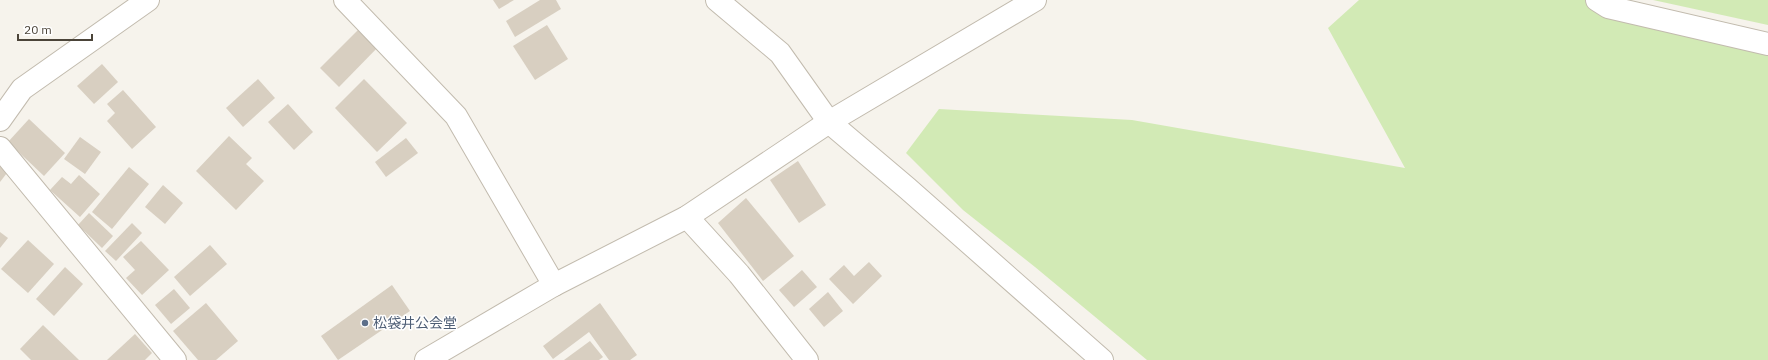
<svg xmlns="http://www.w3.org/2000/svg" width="1768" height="360" font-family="'IBM Plex Sans','Noto Sans JP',sans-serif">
  <rect width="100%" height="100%" fill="#f6f3ec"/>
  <g fill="#d2eab5">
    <path d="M1359,0h254l155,41v319h-621l-112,-93 -72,-57 -57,-57 33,-44 193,11 273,48 -77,-140z"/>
    <path d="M1653,0h115v25z"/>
  </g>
  <g fill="#d8cfc1">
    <path d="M493,0h21l-15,9z"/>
    <path d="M540,0h16l5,9 -46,28 -9,-16z"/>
    <path d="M547,25l21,34 -33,21 -22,-34z"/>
    <path d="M362,26l19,18 -42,43 -19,-19z"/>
    <path d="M102,64l16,18 -24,22 -17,-18z"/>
    <path d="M258,79l17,19 -32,29 -17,-19z"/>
    <path d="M364,79l43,44 -30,29 -42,-44z"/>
    <path d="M123,90l33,37 -24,22 -25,-28 8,-8 -8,-9z"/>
    <path d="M288,104l25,28 -19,18 -26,-28z"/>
    <path d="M29,119l36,34 -21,23 -36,-34z"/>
    <path d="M229,136l23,22 -6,6 18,17 -28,29 -40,-39z"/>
    <path d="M80,137l21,15 -16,22 -21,-15z"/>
    <path d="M406,138l12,15 -32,24 -11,-15z"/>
    <path d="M0,161l10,8 -10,13z"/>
    <path d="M798,161l28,44 -27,18 -29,-43z"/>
    <path d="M129,167l20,17 -37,45 -20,-17z"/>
    <path d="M79,175l21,19 -20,23 -30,-27 12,-13 9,7z"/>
    <path d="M163,185l20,18 -18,21 -20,-17z"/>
    <path d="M746,198l48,58 -31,25 -45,-58z"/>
    <path d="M89,213l24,23 -11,12 -24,-23z"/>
    <path d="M132,223l10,10 -26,28 -11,-10z"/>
    <path d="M0,232l8,6 -8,10z"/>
    <path d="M28,240l26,24 -26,29 -27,-24z"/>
    <path d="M141,241l28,29 -27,25 -16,-17 9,-8 -12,-13z"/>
    <path d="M210,245l17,19 -37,32 -16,-19z"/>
    <path d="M869,262l13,14 -29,28 -24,-25 15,-14 10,11z"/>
    <path d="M65,267l18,17 -29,32 -18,-17z"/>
    <path d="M802,270l15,17 -23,20 -15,-17z"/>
    <path d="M392,285l18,26 -72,49 -17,-24z"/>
    <path d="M174,289l16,19 -19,16 -16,-19z"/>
    <path d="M828,292l15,19 -19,16 -15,-18z"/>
    <path d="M206,303l32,38 -22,19h-18l-25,-29z"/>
    <path d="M600,303l37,52 -7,5h-21l-20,-28 -36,27 -10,-13z"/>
    <path d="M43,325l36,35h-48l-11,-11z"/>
    <path d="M135,334l17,19 -7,7h-38z"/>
    <path d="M590,341l13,16 -4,3h-35z"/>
  </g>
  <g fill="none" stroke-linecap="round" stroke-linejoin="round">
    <g stroke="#c2bbae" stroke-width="24">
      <g id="minor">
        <path d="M345,0l111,116 98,169"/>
        <path d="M717,0l63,53 49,69 78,66 195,172"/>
        <path d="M1597,0l11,7 160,37"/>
        <path d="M0,120l22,-31 126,-89"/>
        <path d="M0,148l175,212"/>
        <path d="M687,217l52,57 68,86"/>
        <path d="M426,360l128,-75 133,-68 142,-95 206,-122"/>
      </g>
    </g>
    <use href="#minor" stroke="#fff" stroke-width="22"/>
  </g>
  <circle fill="#5c6f8a" stroke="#fff" stroke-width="1.5" cx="365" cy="323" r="4"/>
  <g text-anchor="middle" stroke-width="3" stroke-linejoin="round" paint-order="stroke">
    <g font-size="14" fill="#4e5e75" stroke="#fff" text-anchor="start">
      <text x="373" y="328">松袋井公会堂</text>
    </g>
  </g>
  <path d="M18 34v6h74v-6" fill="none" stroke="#4b4439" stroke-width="2"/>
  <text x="24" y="34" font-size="12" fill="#4b4439" stroke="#ffffff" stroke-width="3" paint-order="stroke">20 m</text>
</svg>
